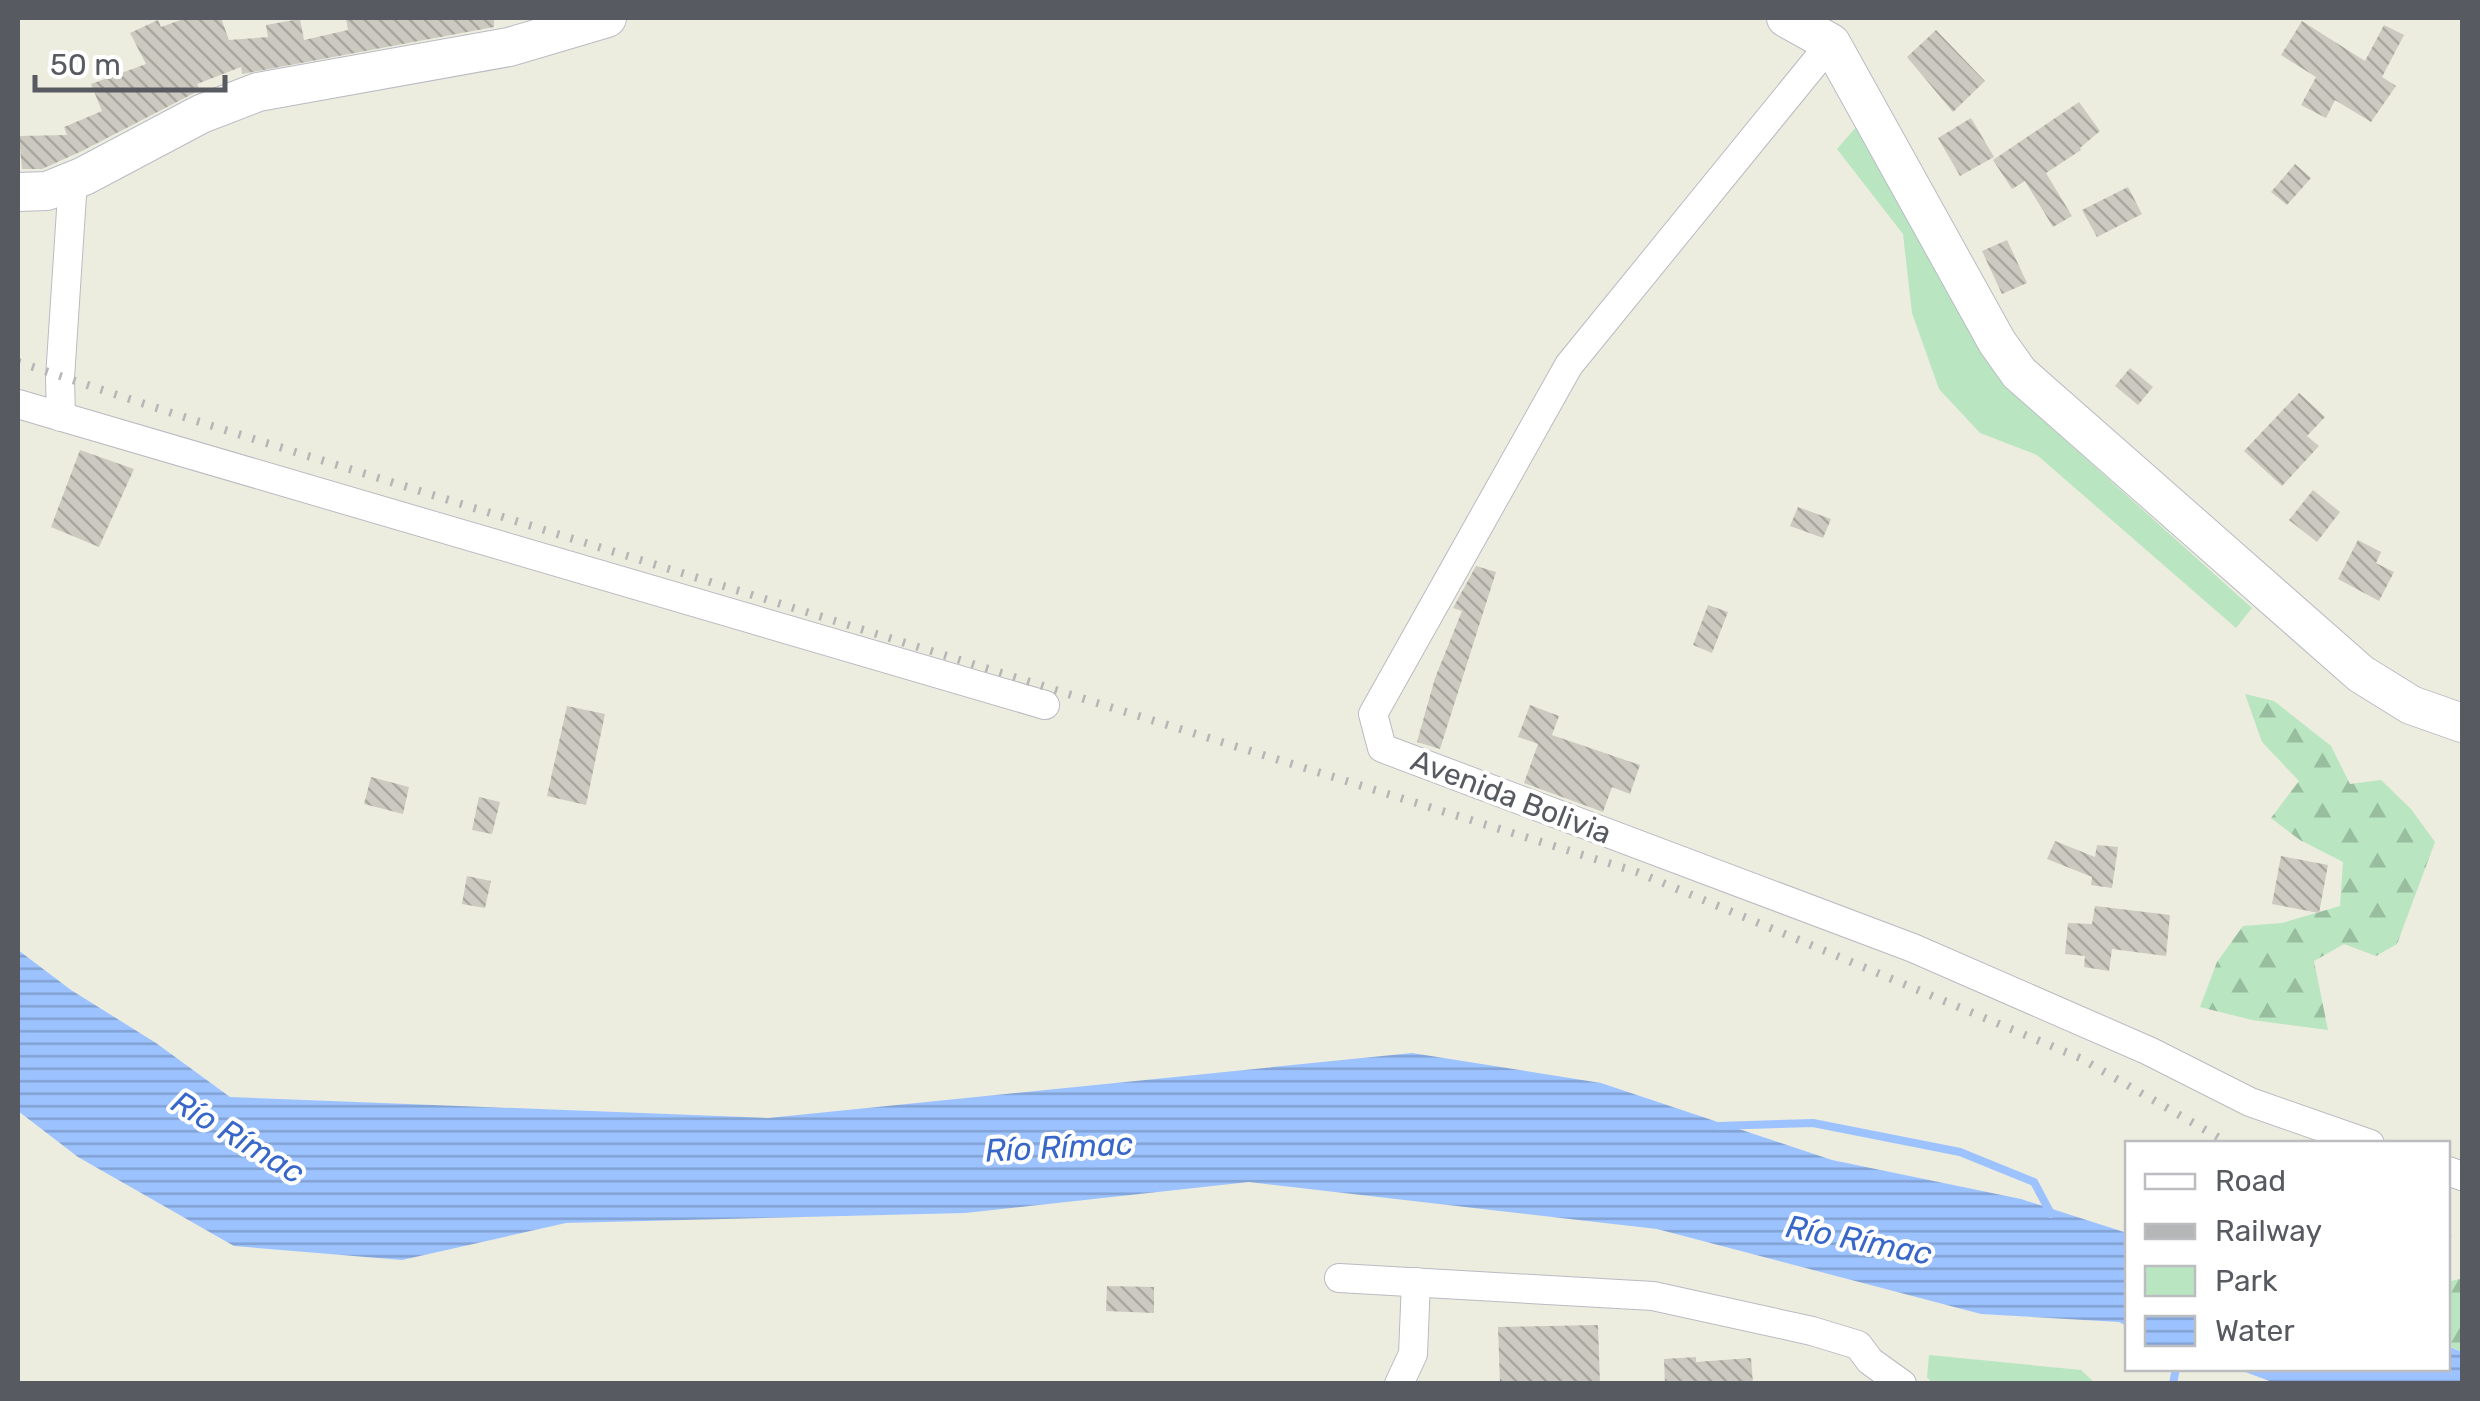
<svg xmlns="http://www.w3.org/2000/svg" width="2480" height="1401" font-family="Rubik,sans-serif">
  <defs>
    <pattern id="forest-firs" width="22" height="20" patternUnits="userSpaceOnUse" patternTransform="scale(2.5)"><rect width="22" height="20" fill="#b9e6c0"/><path d="M5 1l3.5 6h-7zM16 11l3.5 6h-7z" fill="#99bd9f"/></pattern>
    <pattern id="water-rules" width="6" height="5" patternUnits="userSpaceOnUse" patternTransform="scale(2.5)"><rect width="6" height="5" fill="#9cc3ff"/><path d="M0 2.5h6" fill="none" stroke="#82a1d2"/></pattern>
    <pattern id="building-back-hatch" width="6" height="6" patternUnits="userSpaceOnUse" patternTransform="scale(2.5)"><rect width="6" height="6" fill="#cccac0"/><path d="M-1 5l2 2M0 0l6 6M5-1l2 2" fill="none" stroke="#a8a79f"/></pattern>
  </defs>
  <rect width="100%" height="100%" fill="#ececdf"/>
  <g fill="#b9e6c0">
    <path d="M1864,118l134,247 36,47 218,196 -16,20 -199,-173 -57,-22 -41,-44 -27,-76 -9,-79 -66,-85z"/>
    <path d="M1929,1355l152,15 14,13h-163l-5,-6z"/>
  </g>
  <g fill="url(#forest-firs)">
    <path d="M2245,694l29,7 57,45 19,38 31,-4 30,29 24,33 -38,102 -21,12 -32,-12 -30,17 14,69 -76,-10 -52,-13 17,-45 26,-36 39,-3 58,-17 3,-44 -43,-22 -29,-22 28,-37 -37,-39z"/>
    <path d="M2459,1279l3,1v72l-14,-7v-63z"/>
  </g>
  <g fill="url(#water-rules)">
    <path d="M18,950l53,40 85,53 74,54 538,21 644,-65 189,30 231,77 189,39 106,34v93l-8,-4 -138,-8 -324,-85 -408,-47 -284,31 -399,10 -164,37 -168,-14 -156,-89 -60,-46z"/>
    <path d="M2448,1346l14,6v31h-187l-38,-14 211,-1z"/>
  </g>
  <g fill="none" stroke-linecap="round" stroke-linejoin="round">
    <g stroke="#9cc3ff" stroke-width="8">
      <path d="M1718,1126l95,-3 147,29 74,30 17,32"/>
      <path d="M2173,1384l3,-16"/>
    </g>
  </g>
  <g fill="url(#building-back-hatch)">
    <path d="M186,18h35l8,22 39,-3 -2,-12 34,-6 4,21 44,-10 -2,-11 11,-1h137v9l-252,47 -1,-7 -44,17 3,6 -118,61 -40,18h-20l-3,-33 48,-1 -3,-8 38,-16 -11,-27 55,-20 -16,-31 28,-13 3,7z"/>
    <path d="M2302,21l63,40 19,-36 20,10 -22,42 14,9 -25,36 -36,-22 -9,18 -25,-13 15,-28 -35,-22z"/>
    <path d="M1936,30l49,51 -32,31 -46,-55z"/>
    <path d="M2079,102l21,29 -20,17 1,2 -35,23 26,43 -19,11 -28,-46 -13,8 -19,-29z"/>
    <path d="M1971,118l23,39 -34,19 -22,-38z"/>
    <path d="M2295,164l16,14 -24,27 -16,-13z"/>
    <path d="M2128,187l14,27 -45,23 -15,-27z"/>
    <path d="M2007,240l20,43 -25,11 -20,-43z"/>
    <path d="M2130,368l23,19 -15,18 -23,-19z"/>
    <path d="M2299,393l26,24 -18,19 12,10 -37,40 -38,-35z"/>
    <path d="M80,450l54,19 -35,78 -48,-20z"/>
    <path d="M2313,490l27,22 -23,30 -28,-22z"/>
    <path d="M1798,507l33,12 -8,19 -33,-12z"/>
    <path d="M2358,540l23,12 -5,11 18,9 -15,29 -41,-22z"/>
    <path d="M1476,566l20,6 -56,177 -23,-7 18,-64 27,-67 -9,-3z"/>
    <path d="M1708,605l20,7 -16,41 -19,-8z"/>
    <path d="M1530,705l29,11 -7,19 88,30 -10,29 -18,-7 -9,25 -79,-29 14,-39 -20,-7z"/>
    <path d="M567,706l38,8 -19,91 -39,-9z"/>
    <path d="M371,777l38,10 -6,27 -39,-10z"/>
    <path d="M479,797l21,5 -8,32 -20,-4z"/>
    <path d="M2055,841l40,16 2,-12 21,2 -6,41 -21,-3 1,-8 -45,-18z"/>
    <path d="M2281,856l47,9 -9,48 -47,-9z"/>
    <path d="M467,876l24,5 -6,27 -23,-4z"/>
    <path d="M2095,906l75,9 -4,41 -54,-7 -3,22 -25,-4 1,-11 -20,-2 3,-31 24,1z"/>
    <path d="M1107,1286l47,1v26l-48,-2z"/>
    <path d="M1598,1325l2,59h-100l-2,-57z"/>
    <path d="M1696,1357v5l55,-4 2,26h-88l-1,-25z"/>
  </g>
  <g fill="none" stroke-linecap="round" stroke-linejoin="round">
    <g stroke="#babbc2" stroke-width="30">
      <g id="street">
        <path d="M1831,43l-262,322 -196,349 9,34 531,200 236,103 101,51 120,42"/>
        <path d="M18,404l1027,301"/>
        <path d="M61,417l-1,-39 13,-198"/>
        <path d="M2448,1171l14,5"/>
        <path d="M1339,1278l314,18 159,35 46,14 12,16 32,23"/>
        <path d="M1399,1384l14,-30 3,-72"/>
      </g>
    </g>
    <g stroke="#babcc4" stroke-width="40">
      <g id="secondary">
        <path d="M1786,18l45,25 166,299 22,31 342,301 50,31 51,18"/>
        <path d="M18,192l29,-1 37,-15 117,-62 57,-22 251,-45 98,-29"/>
      </g>
    </g>
    <use href="#street" stroke="#fff" stroke-width="28"/>
    <use href="#secondary" stroke="#fff" stroke-width="38"/>
    <g stroke="#b5b6b6" stroke-width="8" stroke-dasharray="2.5 12" stroke-linecap="butt">
      <path d="M18,362l172,57 1447,453 443,186 150,86"/>
      <path d="M2448,1238l14,5"/>
    </g>
  </g>
  <g text-anchor="middle" stroke-width="8" stroke-linejoin="round" paint-order="stroke">
    <g font-size="30" fill="#585a61" stroke="#fff">
      <text transform="translate(1511 797) rotate(21)" y="10">Avenida Bolivia</text>
    </g>
    <g font-size="32" font-style="italic" fill="#3866c9" stroke="#fff">
      <text transform="translate(238 1137) rotate(31)" y="11">Río Rímac</text>
      <text transform="translate(1059 1147) rotate(-3)" y="11">Río Rímac</text>
      <text transform="translate(1859 1240) rotate(11)" y="11">Río Rímac</text>
    </g>
  </g>
  <rect width="2480" height="1401" fill="none" stroke="#585a61" stroke-width="40"/>
  <rect x="2125" y="1141" width="325" height="230" fill="#ffffff" stroke="#bcbdc0" stroke-width="2.5"/>
  <rect x="2145" y="1174" width="50" height="15" fill="#ffffff" stroke="#bcbdc0" stroke-width="2.5"/>
  <text x="2215" y="1191" font-size="30" fill="#585a61">Road</text>
  <rect x="2145" y="1224" width="50" height="15" fill="#b5b6b6" stroke="#bcbdc0" stroke-width="2.5"/>
  <text x="2215" y="1241" font-size="30" fill="#585a61">Railway</text>
  <rect x="2145" y="1266" width="50" height="30" fill="#b9e6c0" stroke="#bcbdc0" stroke-width="2.5"/>
  <text x="2215" y="1291" font-size="30" fill="#585a61">Park</text>
  <rect x="2145" y="1316" width="50" height="30" fill="url(#water-rules)" stroke="#bcbdc0" stroke-width="2.5"/>
  <text x="2215" y="1341" font-size="30" fill="#585a61">Water</text>
  <path d="M35 75v15h190v-15" fill="none" stroke="#585a61" stroke-width="5"/>
  <text x="50" y="75" font-size="30" fill="#585a61" stroke="#ffffff" stroke-width="8" paint-order="stroke">50 m</text>
</svg>
